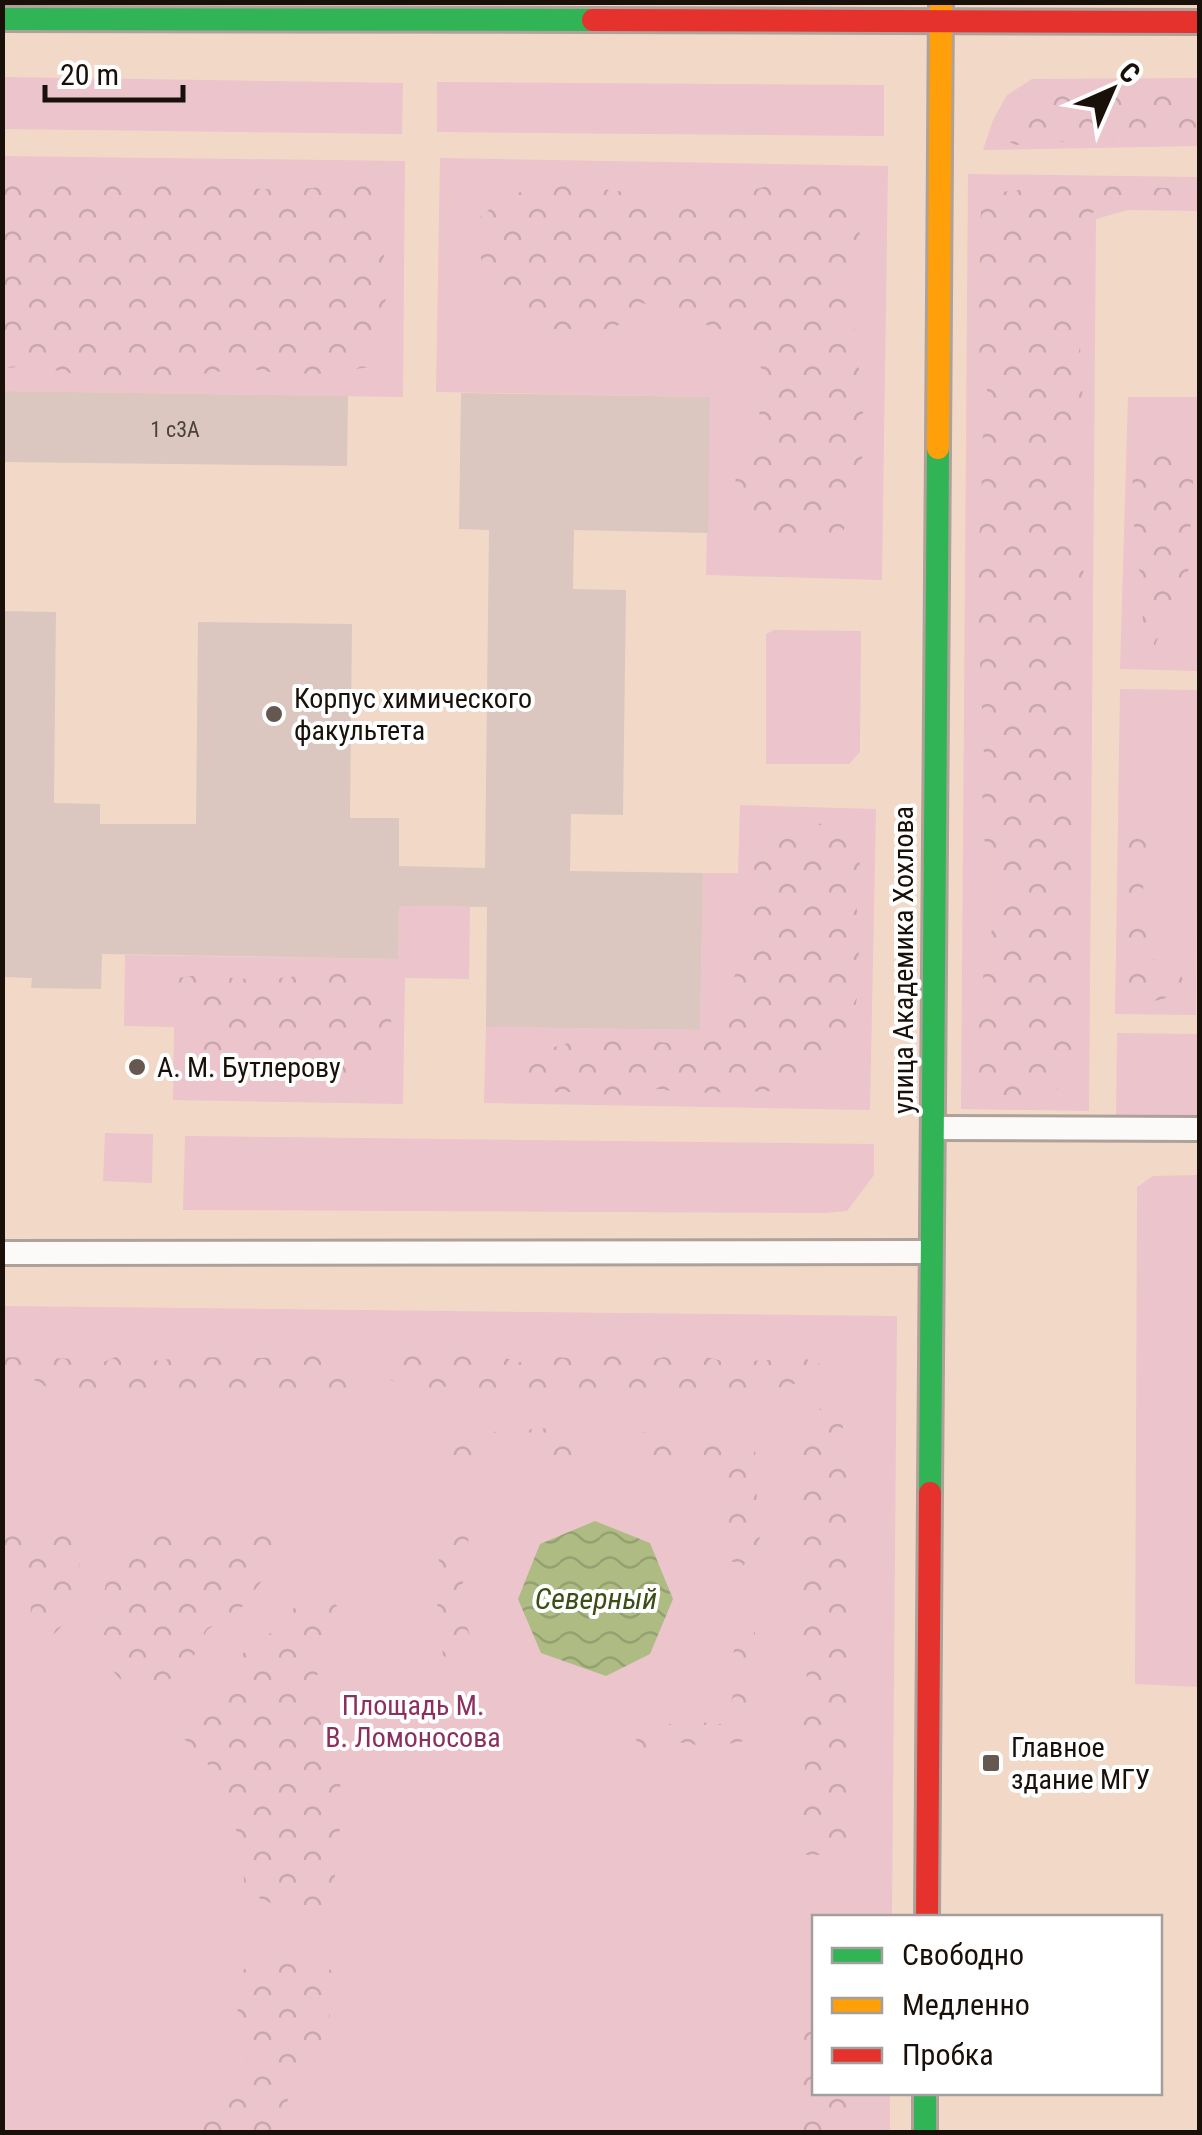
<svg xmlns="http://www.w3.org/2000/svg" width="1202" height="2135" font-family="'Roboto Condensed',sans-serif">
  <defs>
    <pattern id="forest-crowns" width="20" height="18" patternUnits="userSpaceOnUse" patternTransform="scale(2.5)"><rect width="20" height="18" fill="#ebc4cc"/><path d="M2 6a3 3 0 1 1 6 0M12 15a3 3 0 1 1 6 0" fill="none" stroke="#c9a7ae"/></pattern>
    <pattern id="water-waves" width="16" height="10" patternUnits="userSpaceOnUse" patternTransform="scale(2.5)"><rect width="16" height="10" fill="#aebc84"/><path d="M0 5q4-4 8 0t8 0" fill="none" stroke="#95a171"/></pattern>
  </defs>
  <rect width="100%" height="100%" fill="#eedfd4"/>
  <path fill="#f2d9c7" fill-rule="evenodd" d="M3,3h1196v2129h-1196zM814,1918h346v174h-346z"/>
  <g fill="#ebc4cc">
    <path d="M3,77l400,6 -1,51 -399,-5z"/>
    <path d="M1199,78v68l-216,4 10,-30 14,-25 25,-16z"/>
    <path d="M437,82l447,3v51l-447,-4z"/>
    <path d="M3,156l402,5 -2,236 -400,-6z"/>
    <path d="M440,158l448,8 -6,414 -176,-5 4,-178 -274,-5z"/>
    <path d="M968,174l231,3v34l-71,-1 -32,9 -7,892 -128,-2z"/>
    <path d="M1128,397h71v274l-79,-2z"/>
    <path d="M774,630l87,1 -1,121 -11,12h-83v-130z"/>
    <path d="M1120,689l79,1 -3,325 -81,-1z"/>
    <path d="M740,805l136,4 -6,301 -386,-7 2,-76 214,3 3,-157h35z"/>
    <path d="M399,906l71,1 -1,72 -64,-1 -2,126 -230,-4 1,-73 -50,-1 1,-71 273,4z"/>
    <path d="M1117,1033l82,1v85l-83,-1z"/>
    <path d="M105,1133l48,1 -1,49 -49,-2z"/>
    <path d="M185,1136l689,8v31l-27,36 -22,2 -642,-3z"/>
    <path d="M1199,1175v512l-64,-3 2,-497 16,-11z"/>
    <path d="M3,1306l894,10 -5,601 -78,1v174l76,1v39h-887z"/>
  </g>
  <g fill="url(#forest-crowns)">
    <path d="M1199,89v51l-13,1 -27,-4 -20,4 -99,1 -24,3 -11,-5 1,-18 22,-22 18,-8 38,-2 50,7z"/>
    <path d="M173,178c68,11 125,19 193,0l9,21 10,50 -3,20 7,20 -15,50 -4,28 -53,7 -47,-2 -26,-4 -49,7 -79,4 -31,-3 -51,-10 -31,2v-185c56,-8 113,-1 170,-5z"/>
    <path d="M551,182l96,13 48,2 36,-1 37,-10 65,-1 24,18 3,35 -9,65 12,99 -1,68 -6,27 -15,40 -28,9 -41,4 -27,-22 -10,-30 1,-38 22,-35 6,-53 -27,-37 -95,-32 -28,26h-62l-60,-39 -12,-35 -2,-36 25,-21z"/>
    <path d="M1060,185l139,4v14l-79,1 -32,10 -9,23 -2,49 6,121 -5,20 -1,115 10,46 -8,22 -4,38v74l3,65 -6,123 8,144 -9,24 -24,18 -17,6 -29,1 -26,-36 -1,-41 27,-146 -20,-48 3,-76 -7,-163 1,-48 4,-35 -1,-65 9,-40 -12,-61 3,-135 20,-17z"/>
    <path d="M1170,445l24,19 -6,111 -17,29 -17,44 -12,-1 1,-47 -12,-99 2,-24 9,-27z"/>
    <path d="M1134,819l13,11 -4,60 10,69 21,8 12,16c-21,20 -35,24 -62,8l-3,-20 5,-57 -5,-53 3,-39z"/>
    <path d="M828,822l17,10 10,11 5,22 -4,40 4,23 -3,70 -6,31v16l-38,34 -15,8 -24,4 -89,2 -27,-4 -40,7 -32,-4h-40l-16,-6 -2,-21 10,-13 37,-11h37l21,-6 19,6 49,6 9,-15 4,-13 14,-26 17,-44 14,-60 -9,-39 17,-21 21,-5 21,2z"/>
    <path d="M319,973l33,1 26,12 8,11 8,38 -9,17 -17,16 -38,17 -77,-6 -21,12 -20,-9 -7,-18 -2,-33 -14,-20 -13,-10 -2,-22c29,-7 44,-2 72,0 24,2 49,-3 73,-6z"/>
    <path d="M396,1354l106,2 15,7 24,-7 27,2 16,-3 64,2 8,2 8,-2 12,3 26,-4 33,8 26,-4 45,-1 14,5c-11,10 -23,23 -38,22l-13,11 -56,1 -30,-7 -10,5 -46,-2 -2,2h-64l-19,-8 -46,4 -58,-6 -14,5 -26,-7 -14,-8 -14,-15 7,-6 8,6 5,-6z"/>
    <path d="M308,1355l33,1 20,24 6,11 -219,1 -58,-3 -23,1 -19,-2 -26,-15 -20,-4 1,-12 75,2 6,11 34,-14 34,5 39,-4 70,1z"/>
    <path d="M839,1387l5,1 8,12 -8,22 -7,30 13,28v98l-2,48 4,148 -5,73 -22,8h-19l-6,-22 5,-64 -2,-41 4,-50 -6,-38 3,-18 -2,-33 3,-26 -4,-59 3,-36 -3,-39 9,-14 14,-8z"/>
    <path d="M550,1428l16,4 15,14 -6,17 -19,5 -24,-20 -26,-12 -26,15 -6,20 -20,3 -12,-6 -3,-14 12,-22 28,1z"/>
    <path d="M644,1432l56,16 26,-8 29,6 2,57 5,27 -6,20 -13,16 -17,-7 -3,-30 6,-35 -18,-28 -39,-3 -47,1c-3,-21 1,-23 19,-32z"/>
    <path d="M55,1522l26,2 16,16 -17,21 -4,28 -9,32 -16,16 -23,-8 4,-28 -11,-17 -18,-9 -1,-51 27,2z"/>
    <path d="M455,1525l13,7c2,17 -4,31 -5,48 -2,25 4,49 12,72l-10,9 -22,-5 -7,-64 3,-30 -2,-27z"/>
    <path d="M172,1526l30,3 71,1 -1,37 -29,39 -36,24 -12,24 -17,20 -36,21 -23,-17 -26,-30 13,-18 -2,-38 4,-16 8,-11 9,-25 22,-12z"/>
    <path d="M313,1586l29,24 -2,20 -16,28 -12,30 15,29 10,29 4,49 -1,35 -20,31 14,6 2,22 -9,16 -30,8 -36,-14 -16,-11 -6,-51 -20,-49 -14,-30 -21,-19 2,-26 38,-35 21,-27 30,-21z"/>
    <path d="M755,1632l-4,76 -7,33 -33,6 -48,-7 -5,8h-17l-7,-12c28,-15 61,-16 92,-11l7,-31 -2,-34 8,-26z"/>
    <path d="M285,1958l32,1 16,13 -4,52 2,22 -9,20 -28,20 -20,46h-88l11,-10 12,-20 20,-12 19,-19 -4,-20 -8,-13 3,-47 4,-21 18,-10z"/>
    <path d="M814,2023v69l39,1 -2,39h-50l-2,-7 6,-62 -1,-32 6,-7z"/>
  </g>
  <path fill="url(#water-waves)" d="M595,1521l55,22 23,56 -23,55 -44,22 -65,-23 -23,-54 22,-55z"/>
  <g fill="#dbc7c0">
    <path d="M2,391l346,5 -1,70 -345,-4z"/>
    <path d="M461,393l249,4 -2,136 -134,-3 -1,59 53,1 -3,225 -52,-1 -1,57 133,2 -3,157 -214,-3 1,-120 -88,-1 -1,53 -296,-5 -1,35 -70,-1 1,-10 -30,-1v-366l54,1 -2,191 46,1v20h96l2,-202 154,2 -2,194h49v48l86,2 4,-338 -30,-1z"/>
  </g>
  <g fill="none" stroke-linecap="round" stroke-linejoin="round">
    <g stroke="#ada199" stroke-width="28">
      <g id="lane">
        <path d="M933,1128l267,1"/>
        <path d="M2,1253l929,-1"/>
      </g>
    </g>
    <g stroke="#ada199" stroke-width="28">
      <g id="fast">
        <path d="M2,19l591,1"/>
        <path d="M930,1493l8,-1045"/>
        <path d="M925,2092v40"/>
      </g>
    </g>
    <g stroke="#ada199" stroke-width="28">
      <path id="slow" d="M938,448l3,-446"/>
    </g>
    <g stroke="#ada199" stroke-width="28">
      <g id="jam">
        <path d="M593,20l607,2"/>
        <path d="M927,1918l3,-425"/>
      </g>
    </g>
    <use href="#lane" stroke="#fcfaf9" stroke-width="22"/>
    <use href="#fast" stroke="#30b455" stroke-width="22"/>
    <use href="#slow" stroke="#ff9f0a" stroke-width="22"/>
    <use href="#jam" stroke="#e5322d" stroke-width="22"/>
  </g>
  <g fill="#645851" stroke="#fff" stroke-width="4">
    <circle cx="274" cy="714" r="10"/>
    <circle cx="137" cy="1067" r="10"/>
    <rect x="981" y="1753" width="20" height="20" rx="5"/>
  </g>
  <g text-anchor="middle" stroke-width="8" stroke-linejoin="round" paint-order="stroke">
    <g font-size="22" fill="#4c413a">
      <text x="175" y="437">1 с3А</text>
    </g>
    <g font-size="28" fill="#19100a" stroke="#fff" text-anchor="start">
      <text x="294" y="708">Корпус химического<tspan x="294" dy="32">факультета</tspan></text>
      <text x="157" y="1077">А. М. Бутлерову</text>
      <text x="1011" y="1757">Главное<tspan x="1011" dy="32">здание МГУ</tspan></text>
    </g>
    <g font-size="28" fill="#19100a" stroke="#fff">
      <text transform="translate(903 960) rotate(-90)" y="10">улица Академика Хохлова</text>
    </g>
    <g font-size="28" fill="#8b2f5e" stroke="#fff">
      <text x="413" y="1715">Площадь М.<tspan x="413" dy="32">В. Ломоносова</tspan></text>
    </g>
    <g font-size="30" font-style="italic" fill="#3c4d16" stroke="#fff">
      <text x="596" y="1609">Северный</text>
    </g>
  </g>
  <rect width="1202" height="2135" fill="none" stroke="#19100a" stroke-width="10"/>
  <rect x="812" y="1915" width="350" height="180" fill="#ffffff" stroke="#a39f9d" stroke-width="2.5"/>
  <rect x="832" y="1948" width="50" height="15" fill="#30b455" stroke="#a39f9d" stroke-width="2.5"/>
  <text x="902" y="1965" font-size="30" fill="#19100a">Свободно</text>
  <rect x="832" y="1998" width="50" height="15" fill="#ff9f0a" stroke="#a39f9d" stroke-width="2.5"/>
  <text x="902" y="2015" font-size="30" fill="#19100a">Медленно</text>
  <rect x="832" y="2048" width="50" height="15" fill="#e5322d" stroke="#a39f9d" stroke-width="2.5"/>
  <text x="902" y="2065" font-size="30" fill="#19100a">Пробка</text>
  <g transform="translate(1112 90) rotate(45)" stroke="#ffffff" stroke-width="8" paint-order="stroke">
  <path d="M0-8L18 38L0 25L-18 38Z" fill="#19100a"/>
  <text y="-15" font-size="28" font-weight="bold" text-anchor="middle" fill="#19100a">С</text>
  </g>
  <path d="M45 85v15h138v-15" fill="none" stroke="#19100a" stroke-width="5"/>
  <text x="60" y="85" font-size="30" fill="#19100a" stroke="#ffffff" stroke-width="8" paint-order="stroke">20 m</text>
</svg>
